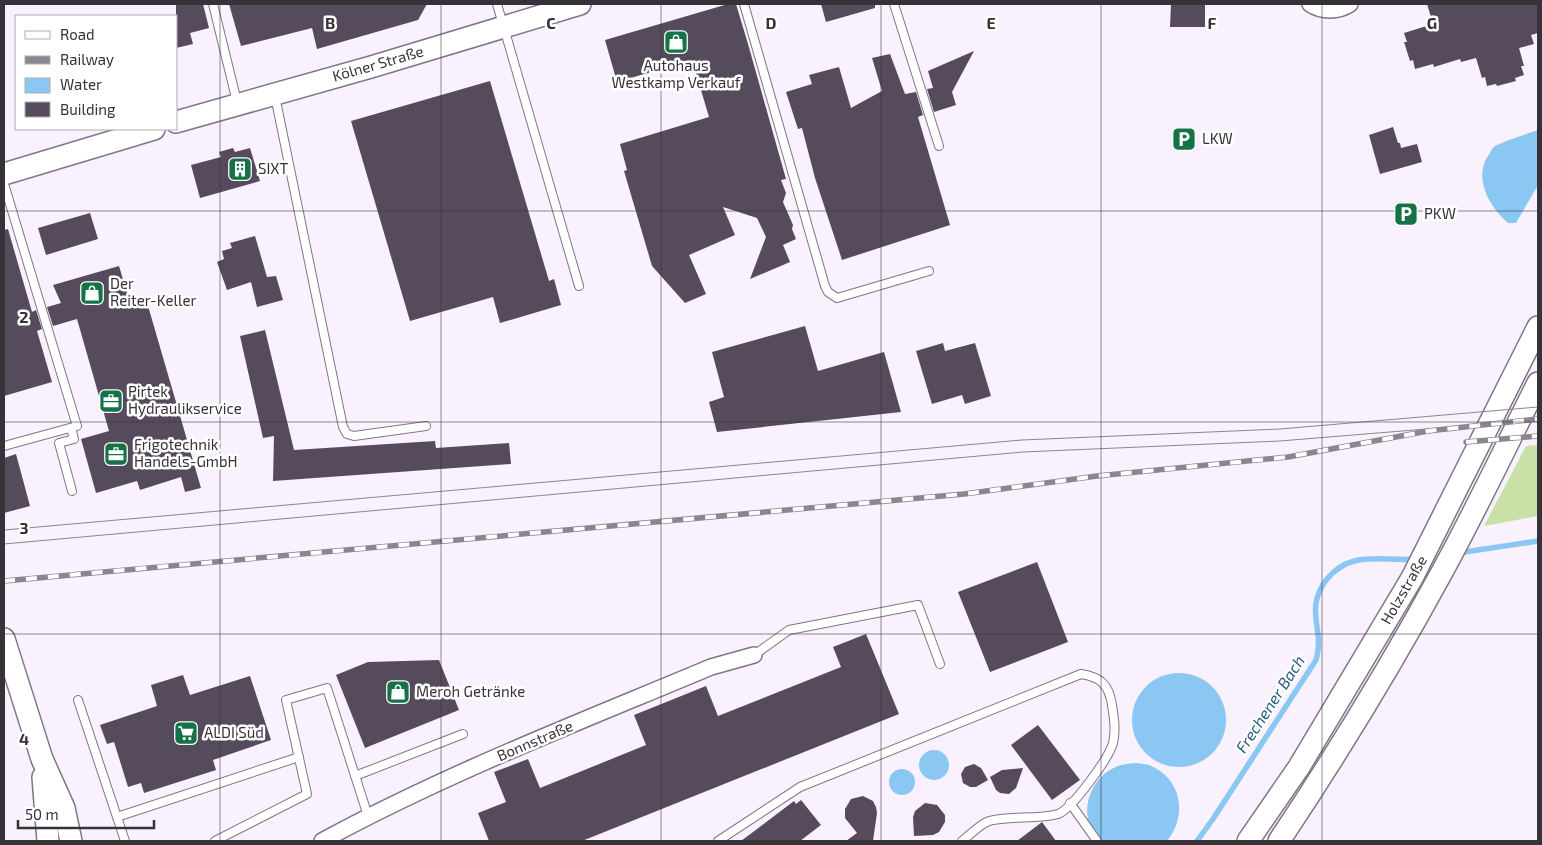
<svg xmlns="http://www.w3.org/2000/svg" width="1542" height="845" font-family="'Exo 2',sans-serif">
  <rect width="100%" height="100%" fill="#f9f2fe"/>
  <path fill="#c9e1a7" d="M1538,445v71l-54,10 42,-80z"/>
  <g fill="#8bc7f3">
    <path d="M1538,130v55l-22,38h-8c-18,-15 -35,-45 -20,-67 2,-3 4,-8 7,-10 6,-4 35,-13 43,-16z"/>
    <circle cx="1179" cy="720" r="47"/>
    <circle cx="934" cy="765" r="15"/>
    <path d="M1134,763c5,0 11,1 15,2 33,13 39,51 18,76h-67c-3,-4 -7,-8 -9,-13 -11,-24 3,-53 27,-62 5,-2 11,-2 16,-3z"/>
    <circle cx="902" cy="782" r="13"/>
  </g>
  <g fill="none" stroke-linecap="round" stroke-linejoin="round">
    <g stroke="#8bc7f3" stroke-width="5.5">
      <path d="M1458,553l80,-12"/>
      <path d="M1197,841l16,-22 103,-159c7,-24 -3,-36 0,-57 1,-8 6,-18 11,-24 25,-30 55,-17 89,-20"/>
    </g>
  </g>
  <g fill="#564b5c">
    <path d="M176,4h27l6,24 -19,5 3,11 -17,4z"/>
    <path d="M229,4h198l-9,16 -101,29 -5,-21 -71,18z"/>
    <path d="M728,4h8l12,40 38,135 -5,1 5,13 -3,9 10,23 -1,4 4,10 -13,6 7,17 -40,17 16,-42 -9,-19 -34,-11 12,28 -46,20 17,39 -21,9 -33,-37 -28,-95 3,-1 -7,-26 89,-27 -17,-57 -75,22 -12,-42z"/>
    <path d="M821,4h54v4l-49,14z"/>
    <path d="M1171,4h34v23h-35z"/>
    <path d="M1427,4h111v29l-7,2 3,9 -15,4 5,18h-3l3,9 -9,3 1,3 -19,5 -1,-2 -9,2 -2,-9 -3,1 -6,-20 -15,4 -1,-3 -26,8 -1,-3 -18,5 -2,-9 -3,1 -6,-19h3l-3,-9 29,-9z"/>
    <path d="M974,51l-22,41 4,13 -22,7 -7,-23 6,-1 -5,-17z"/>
    <path d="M890,54l15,40 11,-2 7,23 -5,2 32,108 -108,35 -27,-82 -13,-50 -4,1 -12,-37 26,-8 -3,-9 30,-8 12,41 31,-17 -10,-33z"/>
    <path d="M490,81l59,200 5,-2 7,26 -61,18 -7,-26 -83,24 -59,-200z"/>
    <path d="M1393,127l5,16h2l1,5 16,-4 5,18 -42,12 -11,-39z"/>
    <path d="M233,148l2,4 15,-4 10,33 -60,17 -9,-33 30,-8 -2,-5z"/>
    <path d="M90,213l8,26 -52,16 -8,-27z"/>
    <path d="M8,229l24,83 4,-2 6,19 -5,2 15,51 -48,14v-166z"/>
    <path d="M255,236l12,41 9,-1 7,24 -26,7 -6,-25 -24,8 -10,-28 7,-3 -2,-8 10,-3 -2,-5z"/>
    <path d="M119,266l11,37 16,-4 55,189 -16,4 -4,-15 -41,13 -3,-9 -41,12 -15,-54 28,-8 -32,-112 -24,7 -6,-19 14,-4 -8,-18z"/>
    <path d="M805,326l13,45 66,-19 17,60 -184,20 -8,-30 15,-5 -12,-45z"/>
    <path d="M265,330l29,120 141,-9 1,7 73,-5 2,21 -238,17 1,-45 -11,2 -23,-102z"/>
    <path d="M943,343l2,8 30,-8 16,53 -26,8 -3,-9 -30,9 -16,-53z"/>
    <path d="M16,454l14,52 -26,7v-55z"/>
    <path d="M1037,562l31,80 -78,30 -32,-80z"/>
    <path d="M866,634l33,80 -317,127h-93l-11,-28 28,-11 -12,-30 34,-13 12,29 106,-43 -12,-30 72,-29 12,30 123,-49 -8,-20z"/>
    <path d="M439,660l20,50 -94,38 -29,-73 32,-13z"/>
    <path d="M183,675l7,20 60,-19 21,64 -58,20 3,10 -72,23 -3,-10 -13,4 -14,-45 -7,2 -7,-19 57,-19 -6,-21z"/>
    <path d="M1038,725l42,55 -28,20 -41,-55z"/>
    <path d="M974,764l7,4 7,12 -12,7h-6l-7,-4 -2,-9 4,-7z"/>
    <path d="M1023,768l-7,20 -7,6 -9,-1 -4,-3 -6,-13 12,-7z"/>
    <path d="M863,796l10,5 3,6 1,6 -4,28h-27l11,-8 -12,-15v-9l6,-10z"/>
    <path d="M801,800l20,25 -21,16h-59l53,-40 2,3z"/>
    <path d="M925,803l12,2 8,10v7l-6,10 -6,3 -19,1 -1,-19 2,-6z"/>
    <path d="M1042,822l14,19h-39z"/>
  </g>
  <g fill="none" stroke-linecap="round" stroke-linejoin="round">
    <g stroke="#817587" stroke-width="10">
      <g id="service">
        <path d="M213,4l24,98"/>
        <path d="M497,4l82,282"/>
        <path d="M744,4l81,282 3,6 9,6 92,-27"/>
        <path d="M894,4l45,142"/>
        <path d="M275,96l68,331 4,7 7,2 72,-10"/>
        <path d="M4,184l73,242 -73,20"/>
        <path d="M71,428l3,11 -15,4 13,48"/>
        <path d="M754,655l35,-25 129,-25 22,59"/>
        <path d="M78,700l47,141"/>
        <path d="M355,776l108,-42"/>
        <path d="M1070,803l27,38"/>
        <path d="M117,817l182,-60"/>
        <path d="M215,841l92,-47 -21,-94 41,-12 41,128"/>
        <path d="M718,841l82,-54 281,-113c19,3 28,10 31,31 2,13 4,25 1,38 -4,15 -41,66 -55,71 -21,6 -48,1 -69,7 -9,3 -19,14 -27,20"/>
      </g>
    </g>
    <g stroke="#817587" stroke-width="18">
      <g id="minor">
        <path d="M1310,4c12,8 28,8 40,0"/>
        <path d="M322,841c125,-68 258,-119 389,-174l43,-12"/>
      </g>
    </g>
    <g stroke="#817587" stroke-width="24">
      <g id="secondary">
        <path d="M176,122l195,-55 209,-63"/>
        <path d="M4,174l150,-45"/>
        <path d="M4,639l38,120 22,49 7,33"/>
        <path d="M43,777l5,64"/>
        <path d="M1248,841l51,-74 113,-189 126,-251"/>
        <path d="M1279,841c58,-87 113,-177 163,-269 34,-62 64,-126 96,-189"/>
      </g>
    </g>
    <use href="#service" stroke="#fff" stroke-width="8"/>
    <use href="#minor" stroke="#fff" stroke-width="15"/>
    <use href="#secondary" stroke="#fff" stroke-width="21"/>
    <g stroke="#8b858e" stroke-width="1">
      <path d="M4,530l1018,-90 258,-11 258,-22"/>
      <path d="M4,544l1019,-92 257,-11 183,-15"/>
    </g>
    <g stroke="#8b858e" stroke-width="5.5">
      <g id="rail">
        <path d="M1466,442l72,-6"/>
        <path d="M4,581l960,-87 133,-18 191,-19 140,-26 110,-12"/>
      </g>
    </g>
    <use href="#rail" stroke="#fff" stroke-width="4" stroke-dasharray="11" stroke-linecap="butt"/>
  </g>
  <path fill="none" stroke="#373239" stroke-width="1" stroke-opacity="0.55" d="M220,4v837M441,4v837M661,4v837M881,4v837M1101,4v837M1322,4v837M4,211h1534M4,422h1534M4,634h1534"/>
  <defs>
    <g id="shop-square" transform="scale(1.25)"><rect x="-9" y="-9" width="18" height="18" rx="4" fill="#157247" stroke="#fff"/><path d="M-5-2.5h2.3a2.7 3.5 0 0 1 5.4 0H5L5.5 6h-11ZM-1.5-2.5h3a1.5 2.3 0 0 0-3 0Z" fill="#fff"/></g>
    <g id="parking-square" transform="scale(1.25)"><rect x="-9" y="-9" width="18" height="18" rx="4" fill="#157247" stroke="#fff"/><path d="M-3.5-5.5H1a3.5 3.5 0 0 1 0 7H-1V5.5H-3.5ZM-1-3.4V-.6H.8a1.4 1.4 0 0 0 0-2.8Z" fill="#fff"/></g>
    <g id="building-square" transform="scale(1.25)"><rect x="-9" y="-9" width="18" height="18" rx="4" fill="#157247" stroke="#fff"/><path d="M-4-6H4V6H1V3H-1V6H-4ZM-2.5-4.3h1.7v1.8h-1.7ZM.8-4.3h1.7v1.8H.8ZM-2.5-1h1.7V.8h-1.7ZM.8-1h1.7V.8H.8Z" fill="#fff"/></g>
    <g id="office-square" transform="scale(1.25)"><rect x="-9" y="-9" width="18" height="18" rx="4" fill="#157247" stroke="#fff"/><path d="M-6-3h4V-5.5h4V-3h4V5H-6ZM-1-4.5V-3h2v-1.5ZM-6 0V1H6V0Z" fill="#fff"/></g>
    <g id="supermarket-square" transform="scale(1.25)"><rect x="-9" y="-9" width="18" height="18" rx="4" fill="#157247" stroke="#fff"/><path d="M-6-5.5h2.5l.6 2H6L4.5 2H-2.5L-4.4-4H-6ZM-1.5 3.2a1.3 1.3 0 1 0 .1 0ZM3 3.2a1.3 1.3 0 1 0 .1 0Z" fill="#fff"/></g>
  </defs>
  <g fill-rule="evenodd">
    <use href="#shop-square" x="676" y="42"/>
    <use href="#parking-square" x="1184" y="139"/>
    <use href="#building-square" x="240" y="169"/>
    <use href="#parking-square" x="1406" y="214"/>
    <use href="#shop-square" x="92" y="293"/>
    <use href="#office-square" x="111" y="401"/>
    <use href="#office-square" x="116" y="454"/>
    <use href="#shop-square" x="398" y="692"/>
    <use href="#supermarket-square" x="186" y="733"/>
  </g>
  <g text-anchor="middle" stroke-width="5" stroke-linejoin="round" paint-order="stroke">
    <g font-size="15" fill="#373239" stroke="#fff">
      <text transform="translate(378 64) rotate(-16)" y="5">Kölner Straße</text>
      <text transform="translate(1404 590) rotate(-60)" y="5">Holzstraße</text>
      <text transform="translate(535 741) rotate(-23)" y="5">Bonnstraße</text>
    </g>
    <g font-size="15" fill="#373239" stroke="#fff" text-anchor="start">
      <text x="676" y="71" text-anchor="middle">Autohaus<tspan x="676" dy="17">Westkamp Verkauf</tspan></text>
      <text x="1202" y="144">LKW</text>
      <text x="258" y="174">SIXT</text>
      <text x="1424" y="219">PKW</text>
      <text x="110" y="289">Der<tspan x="110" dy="17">Reiter-Keller</tspan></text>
      <text x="128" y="397">Pirtek<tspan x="128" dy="17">Hydraulikservice</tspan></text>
      <text x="134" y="450">Frigotechnik<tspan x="134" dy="17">Handels-GmbH</tspan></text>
      <text x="416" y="697">Meroh Getränke</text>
      <text x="204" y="738">ALDI Süd</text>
    </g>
    <g font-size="16" font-style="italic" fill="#225b7f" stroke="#fff">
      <text transform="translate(1270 704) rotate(-57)" y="6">Frechener Bach</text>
    </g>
  </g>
  <g font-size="16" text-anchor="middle" font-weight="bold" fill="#373239" stroke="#fff" stroke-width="5" stroke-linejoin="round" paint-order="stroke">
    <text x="330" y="29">B</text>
    <text x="551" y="29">C</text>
    <text x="771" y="29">D</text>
    <text x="991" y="29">E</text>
    <text x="1212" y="29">F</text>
    <text x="1432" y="29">G</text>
    <text x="24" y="323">2</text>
    <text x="24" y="534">3</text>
    <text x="24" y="745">4</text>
  </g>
  <rect width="1542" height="845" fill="none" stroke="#373239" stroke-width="10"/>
  <rect x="15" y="15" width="162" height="115" fill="#ffffff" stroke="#afadb0"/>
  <rect x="25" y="31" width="25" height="8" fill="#ffffff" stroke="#afadb0"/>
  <text x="60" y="40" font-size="15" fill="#373239">Road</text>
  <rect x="25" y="56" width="25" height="8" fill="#8b858e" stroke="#afadb0"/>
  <text x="60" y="65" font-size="15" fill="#373239">Railway</text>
  <rect x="25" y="78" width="25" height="15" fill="#8bc7f3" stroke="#afadb0"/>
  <text x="60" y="90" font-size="15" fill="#373239">Water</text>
  <rect x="25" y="102" width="25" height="15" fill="#564b5c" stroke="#afadb0"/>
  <text x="60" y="115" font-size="15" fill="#373239">Building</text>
  <path d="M18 820v8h136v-8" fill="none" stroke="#373239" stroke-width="2.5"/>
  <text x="25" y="820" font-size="15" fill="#373239" stroke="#ffffff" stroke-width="4" paint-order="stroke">50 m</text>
</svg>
